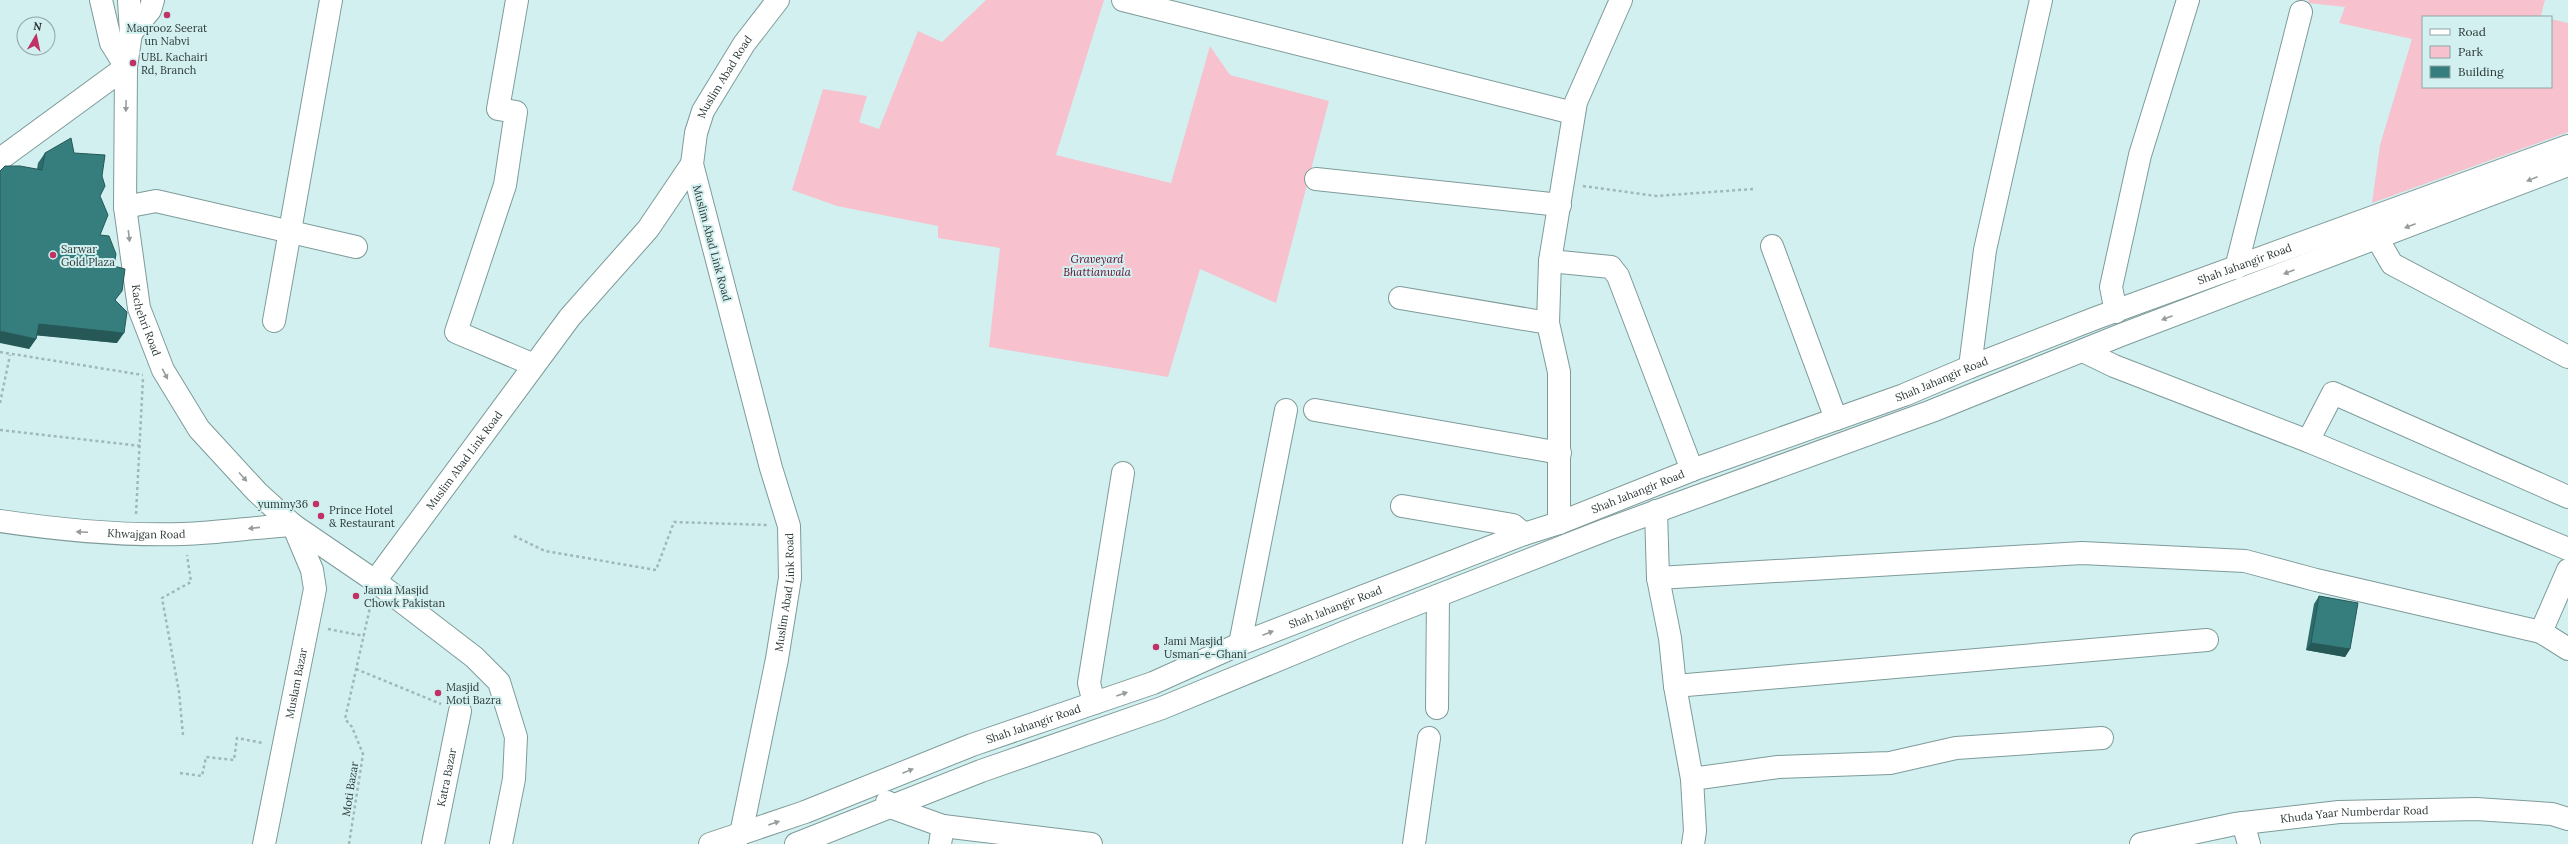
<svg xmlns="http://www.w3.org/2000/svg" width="2568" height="844" font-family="Lora,serif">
  <rect width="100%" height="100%" fill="#d2f0ef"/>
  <g fill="#f7c2ce">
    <path d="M986,0h118l-48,155 115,28 39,-137 20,29 99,26 -53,202 -76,-34 -32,108 -179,-30 11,-99 -62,-10v-12l-101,-20 -45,-16 31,-101 44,7 -8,26 20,7 39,-98 24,11z"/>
    <path d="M2309,0h236l-4,15 4,2h-122v70h128v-68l17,4v109l-196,71 8,-58 32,-106 -73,-16 6,-16 -37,-4z"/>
  </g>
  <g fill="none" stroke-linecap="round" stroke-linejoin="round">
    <g stroke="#7e9b9a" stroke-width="24">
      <g id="minor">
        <path d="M101,0l10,43 15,24"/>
        <path id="s1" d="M129,0l2,33 -5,34 -1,140 14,101 24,62 36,59 58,63 36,33 82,56 99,76 25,25 17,55 -2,42 -13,65"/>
        <path d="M517,0l-19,109 18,3 -11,73 -49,147 78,33"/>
        <path d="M1123,0l450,113"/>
        <path d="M131,33l19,-23 3,-10"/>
        <path d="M0,159l126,-92"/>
        <path d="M1316,179l244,26"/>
        <path d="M125,207l31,-6 200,46"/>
        <path d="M2377,238l15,26 176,93"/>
        <path d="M1772,246l64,173"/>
        <path d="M1550,261l61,6 7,9 74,194"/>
        <path d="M2236,268l65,-256"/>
        <path d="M1400,298l148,25"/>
        <path d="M2116,312l-5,-25 29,-132 48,-155"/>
        <path d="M274,321l57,-321"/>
        <path d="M2083,351l31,15 194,75 25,-48 235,104"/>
        <path d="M1970,367l15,-117 56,-250"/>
        <path d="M1315,410l245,43"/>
        <path d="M2308,441l260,108"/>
        <path d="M1402,506l111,19 11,9"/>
        <path d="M1656,511l2,67 12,60 5,48 17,93 3,52 -2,13"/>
        <path id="s2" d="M0,521c61,9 121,15 183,13 36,-1 73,-7 110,-9"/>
        <path d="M1559,523v-151l-11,-49 2,-62 26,-159 45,-102"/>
        <path d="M2568,570l-27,62 27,17"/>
        <path d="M1658,578l424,-25 163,8 71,19 225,52"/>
        <path id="s3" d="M375,581l195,-264 78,-88 44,-65"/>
        <path d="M1240,644l46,-234"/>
        <path d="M1675,686l532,-46"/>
        <path d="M1094,703l-5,-20 34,-210"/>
        <path d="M1437,708l1,-112"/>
        <path d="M1692,779l86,-12 112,-4 66,-15 146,-10"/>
        <path d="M887,802l3,5 53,19 148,18"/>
        <path d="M2243,823l6,21"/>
        <path id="s4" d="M741,834l36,-175 13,-81 -1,-52 -18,-58 -79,-304 4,-31 7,-22 41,-67 34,-44"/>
        <path id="s5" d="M264,844l51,-255 -3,-19 -19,-45"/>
        <path id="s6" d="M433,844l27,-133"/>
        <path id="s7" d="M710,844l95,-32 167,-67 181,-62 87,-39 284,-110 35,-11 133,-53 212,-75 66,-28 126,-49 472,-172"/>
        <path d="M796,844l185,-73 181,-63 193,-80 253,-99 324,-118 189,-76 447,-170"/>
        <path d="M940,844l3,-18"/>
        <path d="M1414,844l15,-106"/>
        <path id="s8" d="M2141,844l94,-20 104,-12 137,-3 76,5 16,5"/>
      </g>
    </g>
    <g stroke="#a0b8b8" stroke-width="2.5" stroke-dasharray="3 3" stroke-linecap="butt">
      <path d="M1583,186l73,10 97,-7"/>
      <path d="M0,352l143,23"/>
      <path d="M0,403l10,-48"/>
      <path d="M0,430l141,16"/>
      <path d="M136,514l7,-136"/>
      <path d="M514,536l31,15 111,19 18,-48 93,3"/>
      <path d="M328,629l36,7"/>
      <path d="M356,669l85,35"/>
      <path d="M183,735l-4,-43 -17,-94 29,-16 -4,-27"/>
      <path d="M180,773l22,3 4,-19 28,3 3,-22 26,5"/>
      <path d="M349,844l14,-90 -11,-27 -7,-8 26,-116"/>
    </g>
    <use href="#minor" stroke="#fff" stroke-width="22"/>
  </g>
  <g fill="#2e6c6c">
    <path d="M45,153h29l28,23 -2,20v39l14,31 3,77 -80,-8 -1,4 -7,10 8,-180 1,-6z"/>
    <path d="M2319,596l31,53 -5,8 -39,-7 8,-46z"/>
  </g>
  <g fill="#265858">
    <path d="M39,324l85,9 -7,10 -85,-8z"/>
    <path d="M0,331l36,8 -7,10 -29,-6z"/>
    <path d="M2311,643l39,6 -5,8 -39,-7z"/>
  </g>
  <g fill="#367e7d" stroke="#265858">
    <path d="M71,138l3,15 31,2 -3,21 3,10 -5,10 8,19 -8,20 9,1 7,18 -2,12 11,3 -3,22 -7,9 12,12 -3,21 -85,-9 -3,15 -36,-8v-160l5,-5h15l22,4 3,-17z"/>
    <path d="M2319,596l39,7 -8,46 -39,-6z"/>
  </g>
  <defs><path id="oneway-solid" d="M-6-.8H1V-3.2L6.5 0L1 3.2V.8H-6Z"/></defs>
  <g fill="#969c9c">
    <use href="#oneway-solid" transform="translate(126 106) rotate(91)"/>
    <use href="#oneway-solid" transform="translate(2532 179) rotate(158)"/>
    <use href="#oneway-solid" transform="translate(2410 226) rotate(159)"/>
    <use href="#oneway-solid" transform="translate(129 236) rotate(83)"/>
    <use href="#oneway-solid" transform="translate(2289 272) rotate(159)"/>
    <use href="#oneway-solid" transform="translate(2167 318) rotate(159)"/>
    <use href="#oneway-solid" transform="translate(165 374) rotate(63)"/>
    <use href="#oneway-solid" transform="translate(243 477) rotate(48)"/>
    <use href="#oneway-solid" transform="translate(254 528) rotate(174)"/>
    <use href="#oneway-solid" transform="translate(82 532) rotate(-177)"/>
    <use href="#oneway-solid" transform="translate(1268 633) rotate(-21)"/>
    <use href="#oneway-solid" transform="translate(1122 694) rotate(-19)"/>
    <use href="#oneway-solid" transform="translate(908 771) rotate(-22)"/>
    <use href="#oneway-solid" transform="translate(774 823) rotate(-19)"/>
  </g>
  <g fill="#bf3265" stroke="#d2f0ef" stroke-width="1.5">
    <circle cx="167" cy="15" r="4"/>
    <circle cx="133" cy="63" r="4"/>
    <circle cx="53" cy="255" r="4"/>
    <circle cx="316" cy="504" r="4"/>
    <circle cx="321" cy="516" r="4"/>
    <circle cx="356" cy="596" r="4"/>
    <circle cx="1156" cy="647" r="4"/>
    <circle cx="438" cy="693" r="4"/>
  </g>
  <g text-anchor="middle" stroke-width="4" stroke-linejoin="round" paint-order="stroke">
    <g font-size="11" fill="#2d3838" stroke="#d2f0ef" text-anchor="start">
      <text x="167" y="32" text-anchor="middle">Maqrooz Seerat<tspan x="167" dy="13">un Nabvi</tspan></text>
      <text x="141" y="61">UBL Kachairi<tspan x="141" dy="13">Rd, Branch</tspan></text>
      <text x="61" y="253">Sarwar<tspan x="61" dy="13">Gold Plaza</tspan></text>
      <text x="308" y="508" text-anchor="end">yummy36</text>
      <text x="329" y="514">Prince Hotel<tspan x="329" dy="13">&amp; Restaurant</tspan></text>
      <text x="364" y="594">Jamia Masjid<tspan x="364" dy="13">Chowk Pakistan</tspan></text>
      <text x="1164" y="645">Jami Masjid<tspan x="1164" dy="13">Usman-e-Ghani</tspan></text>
      <text x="446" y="691">Masjid<tspan x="446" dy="13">Moti Bazra</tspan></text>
    </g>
    <g font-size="11" fill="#2d3838" stroke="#d2f0ef">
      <text dy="4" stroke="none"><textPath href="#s4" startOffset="782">Muslim Abad Road</textPath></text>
      <text transform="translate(712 243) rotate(75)" y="4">Muslim Abad Link Road</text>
      <text dy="4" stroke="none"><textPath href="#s7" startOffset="1641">Shah Jahangir Road</textPath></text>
      <text dy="4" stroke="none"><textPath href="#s1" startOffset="323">Kachehri Road</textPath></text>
      <text dy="4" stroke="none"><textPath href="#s7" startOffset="1317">Shah Jahangir Road</textPath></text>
      <text dy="4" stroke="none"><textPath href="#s3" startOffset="150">Muslim Abad Link Road</textPath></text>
      <text dy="4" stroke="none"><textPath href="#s7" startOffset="993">Shah Jahangir Road</textPath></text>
      <text dy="4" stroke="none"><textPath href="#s2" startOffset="147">Khwajgan Road</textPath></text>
      <text dy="4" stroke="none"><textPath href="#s4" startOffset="246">Muslim Abad Link Road</textPath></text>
      <text dy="4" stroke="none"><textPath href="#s7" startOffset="669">Shah Jahangir Road</textPath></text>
      <text dy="4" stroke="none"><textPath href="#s5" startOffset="164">Muslam Bazar</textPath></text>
      <text dy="4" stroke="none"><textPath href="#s7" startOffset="345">Shah Jahangir Road</textPath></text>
      <text dy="4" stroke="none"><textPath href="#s6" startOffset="68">Katra Bazar</textPath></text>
      <text transform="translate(350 789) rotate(-81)" y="4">Moti Bazar</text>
      <text dy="4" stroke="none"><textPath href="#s8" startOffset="216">Khuda Yaar Numberdar Road</textPath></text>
    </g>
    <g font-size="11" font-style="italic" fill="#5d052a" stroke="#d2f0ef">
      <text x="1097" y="263">Graveyard<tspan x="1097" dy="13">Bhattianwala</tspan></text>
    </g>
  </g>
  <rect x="2422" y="16" width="130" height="72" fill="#d2f0ef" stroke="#90a6a6"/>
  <rect x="2430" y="29" width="20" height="6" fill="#ffffff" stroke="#90a6a6"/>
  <text x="2458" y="36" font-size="12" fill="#2d3838">Road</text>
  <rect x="2430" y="46" width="20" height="12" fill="#f7c2ce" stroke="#90a6a6"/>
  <text x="2458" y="56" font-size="12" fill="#2d3838">Park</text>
  <rect x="2430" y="66" width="20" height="12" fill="#367e7d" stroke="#90a6a6"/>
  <text x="2458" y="76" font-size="12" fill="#2d3838">Building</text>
  <g transform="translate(36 36) rotate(9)"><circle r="19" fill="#d2f0ef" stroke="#90a6a6"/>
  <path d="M0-3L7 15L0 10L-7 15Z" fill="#bf3265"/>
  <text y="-6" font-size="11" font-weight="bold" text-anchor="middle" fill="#2d3838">N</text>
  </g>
</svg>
